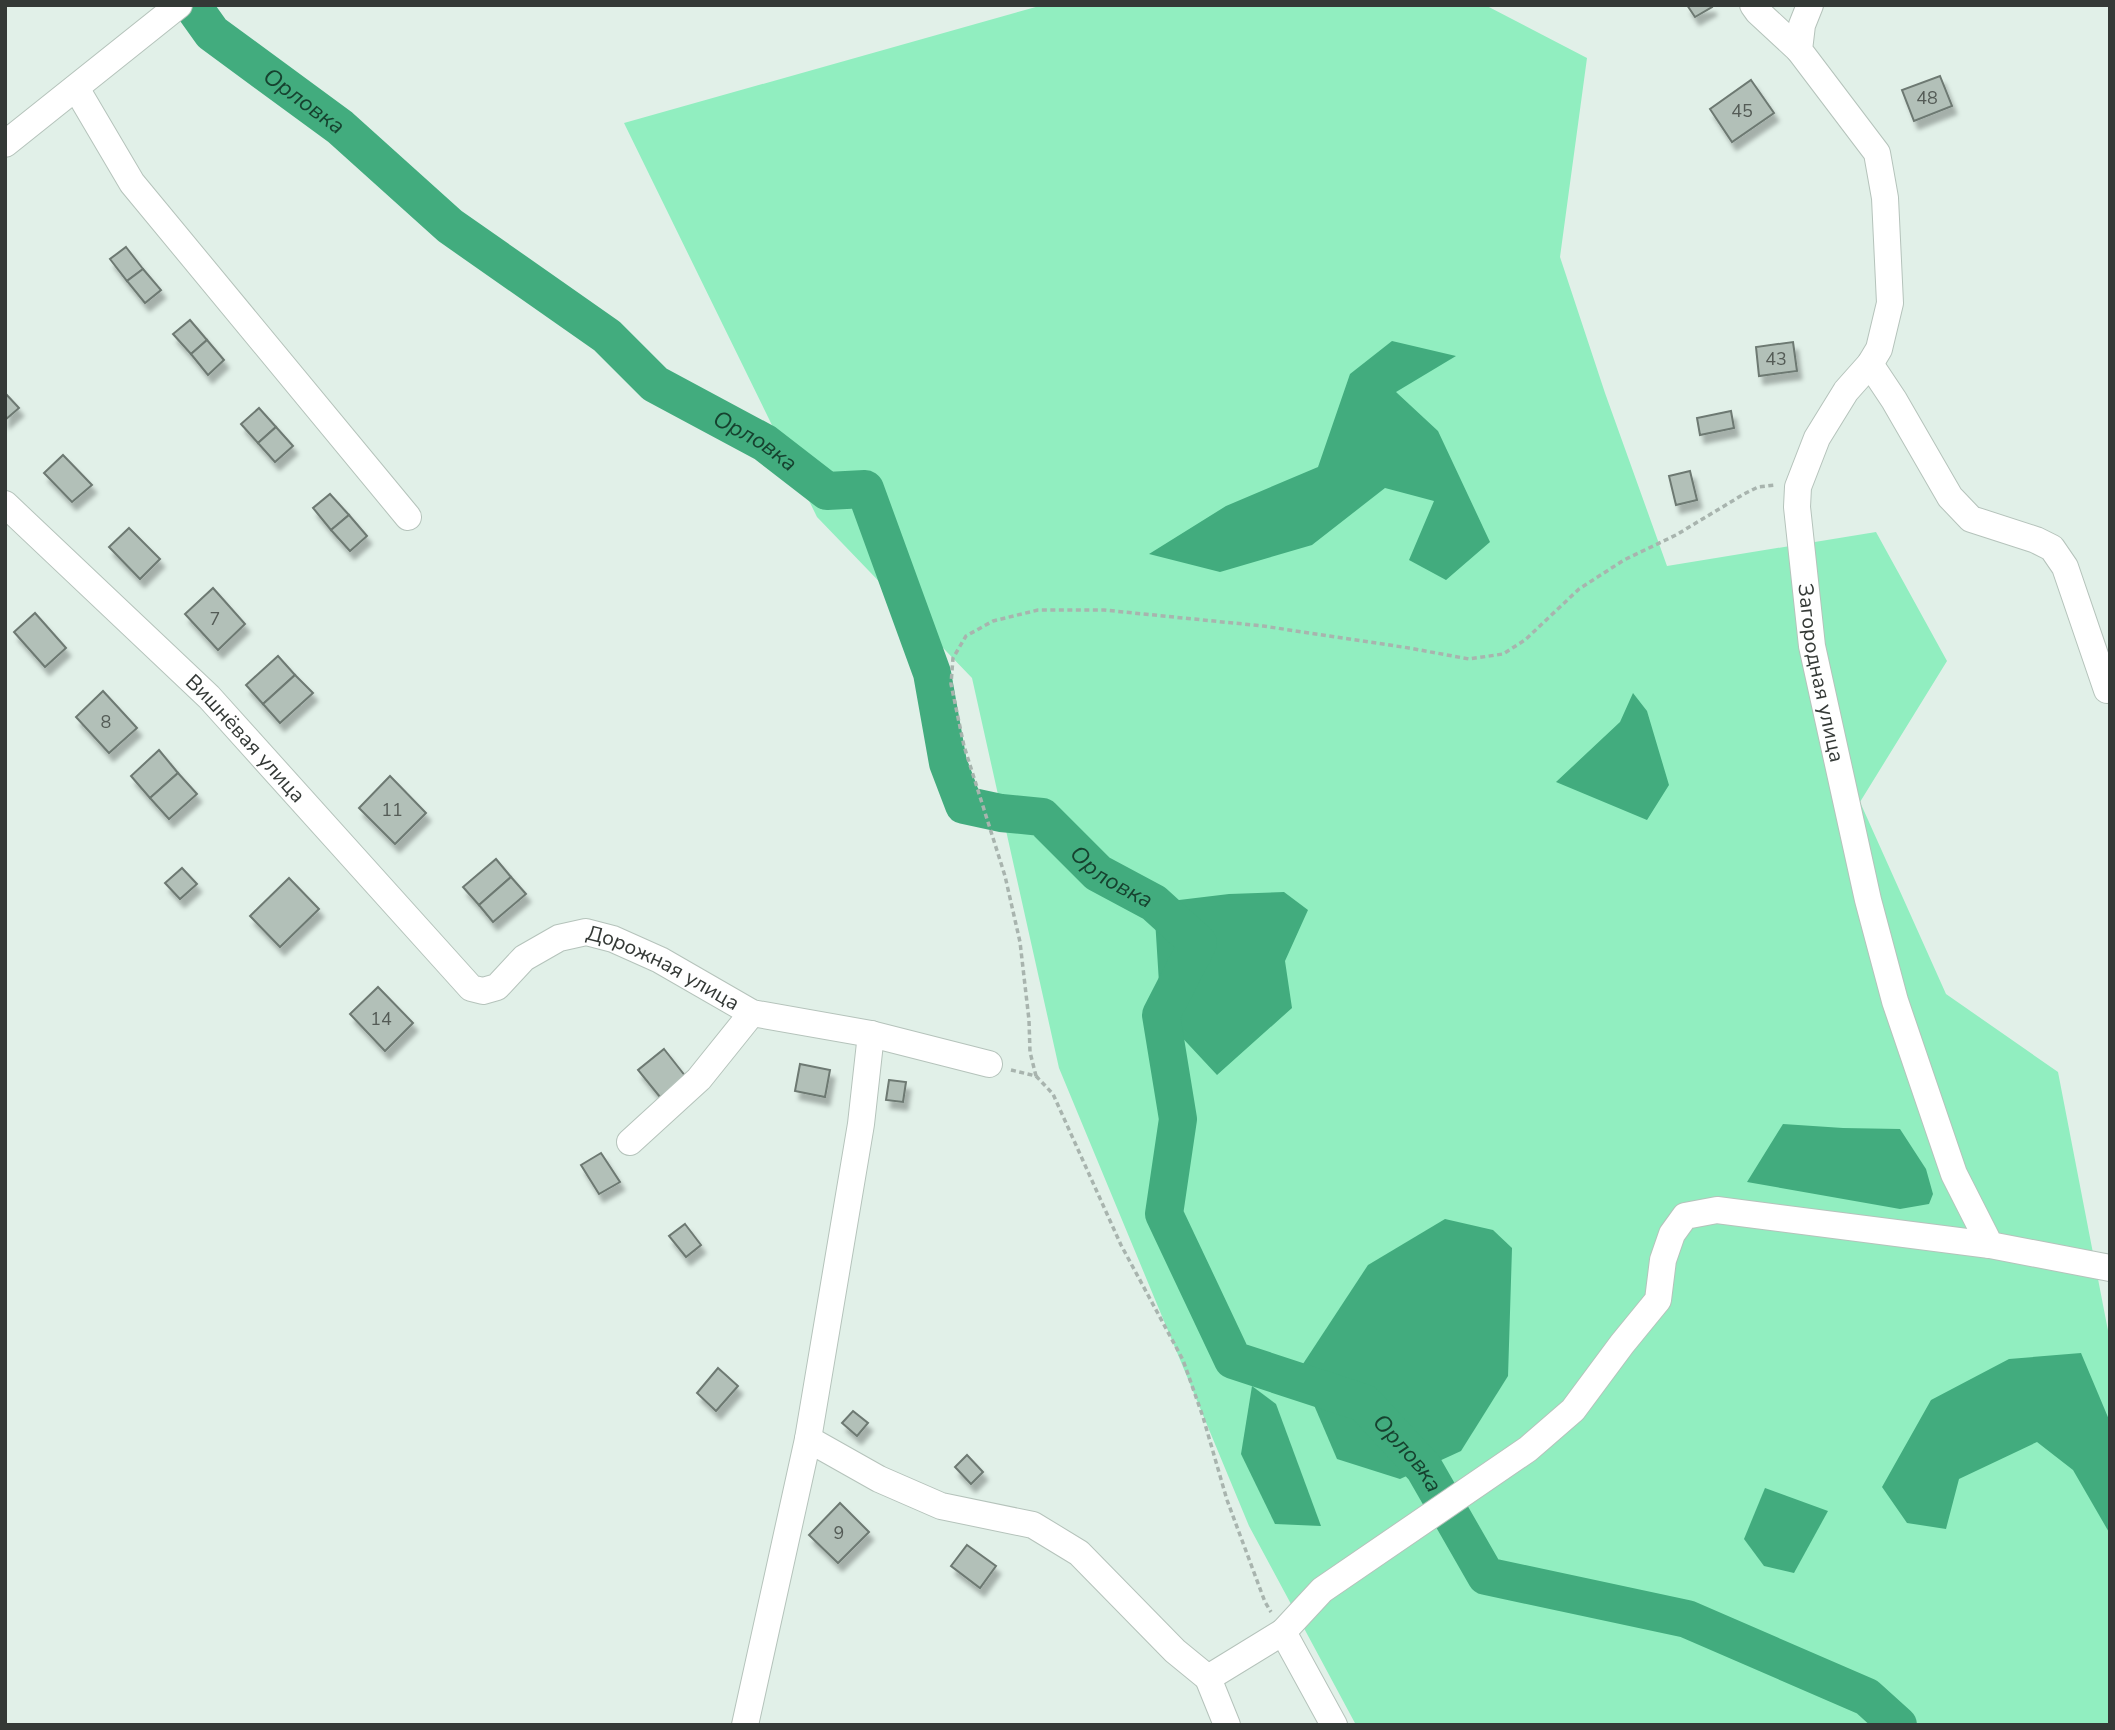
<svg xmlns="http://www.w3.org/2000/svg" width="2115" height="1730" font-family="'Nunito Sans',sans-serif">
  <defs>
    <filter id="shadow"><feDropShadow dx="4.5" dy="8" stdDeviation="2" flood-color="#0004"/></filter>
  </defs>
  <rect width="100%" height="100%" fill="#e1f0e8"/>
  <path fill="#91eec0" d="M1043,5h442l102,53 -27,199 45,136 62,173 209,-34 71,129 -87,141 86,192 112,78 52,269v384h-754l-107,-199 -190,-458 -87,-390 -155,-161 -193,-394z"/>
  <g fill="#42ac7e">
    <path d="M1392,341l64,15 -60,36 42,39 52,111 -44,38 -37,-20 25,-59 -49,-13 -73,57 -92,27 -71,-18 77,-48 92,-39 32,-93z"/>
    <path d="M1633,693l14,18 22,74 -22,35 -91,-38 64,-60z"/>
    <path d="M1284,892l24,18 -23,51 7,47 -75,67 -56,-60 -7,-112 75,-9z"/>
    <path d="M1783,1124l60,4 57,1 26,40 7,25 -4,10 -29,5 -153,-27z"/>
    <path d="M1445,1219l48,11 19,18 -4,128 -47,75 -61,28 -63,-20 -38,-89 69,-105z"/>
    <path d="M2081,1353l29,69v112l-37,-64 -36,-28 -78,37 -13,50 -39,-6 -25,-36 49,-87 78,-41z"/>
    <path d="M1252,1386l24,18 45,122 -46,-2 -34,-70z"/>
    <path d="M1765,1488l63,23 -34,62 -30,-7 -20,-27z"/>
  </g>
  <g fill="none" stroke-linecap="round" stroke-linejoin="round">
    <path stroke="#42ac7e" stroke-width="38" id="s1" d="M192,5l20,28 128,94 110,99 157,110 48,48 110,59 62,48 38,-2 67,184 16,90 16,42 37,8 41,4 56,56 56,30 44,40 -37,72 17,104 -14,95 69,146 131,43 60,65 62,108 201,43 180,78 31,28"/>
  </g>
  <g fill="#b2c0b8" stroke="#6d7972" stroke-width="2" filter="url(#shadow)">
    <path d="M1687,5h24l1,2 -17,10z"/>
    <path d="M1940,76l12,30 -38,15 -12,-31z"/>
    <path d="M1751,80l23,33 -42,29 -22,-33z"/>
    <path d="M126,247l17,22 -16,12 -17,-22z"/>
    <path d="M143,269l18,21 -16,13 -18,-22z"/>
    <path d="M190,320l17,20 -16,14 -18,-20z"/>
    <path d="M207,340l17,20 -16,15 -17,-21z"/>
    <path d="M1793,342l4,29 -38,5 -3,-29z"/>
    <path d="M5,393l14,15 -14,12z"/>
    <path d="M259,408l17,19 -18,16 -17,-19z"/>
    <path d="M1731,411l3,17 -34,7 -3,-17z"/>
    <path d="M276,427l17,19 -18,16 -17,-19z"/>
    <path d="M63,455l29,30 -20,17 -28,-29z"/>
    <path d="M1690,471l7,29 -21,5 -7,-29z"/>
    <path d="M330,494l19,21 -18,15 -18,-22z"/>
    <path d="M349,515l18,21 -17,15 -19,-21z"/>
    <path d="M129,528l31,31 -20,20 -31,-32z"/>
    <path d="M213,588l32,36 -27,26 -33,-36z"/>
    <path d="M35,613l31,35 -21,19 -31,-35z"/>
    <path d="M278,656l17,19 -32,29 -17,-19z"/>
    <path d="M295,675l18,18 -33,30 -17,-19z"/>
    <path d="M103,691l34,37 -28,25 -33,-36z"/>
    <path d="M159,750l19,23 -28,25 -19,-22z"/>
    <path d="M178,773l19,21 -28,25 -19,-21z"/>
    <path d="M390,776l36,37 -31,31 -36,-36z"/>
    <path d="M496,859l15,18 -32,28 -16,-18z"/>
    <path d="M182,868l15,16 -17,15 -15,-16z"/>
    <path d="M511,877l15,17 -33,28 -14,-17z"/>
    <path d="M289,878l30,31 -39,38 -30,-31z"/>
    <path d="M378,987l35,36 -28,28 -35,-37z"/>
    <path d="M664,1049l22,28 -26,20 -22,-27z"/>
    <path d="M800,1064l30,6 -5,27 -30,-6z"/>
    <path d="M889,1080l17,2 -3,20 -17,-2z"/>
    <path d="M601,1153l19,29 -21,12 -18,-29z"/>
    <path d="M685,1224l16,21 -15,12 -17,-21z"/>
    <path d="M718,1368l20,18 -22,25 -19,-18z"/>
    <path d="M853,1411l15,12 -11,13 -15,-13z"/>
    <path d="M967,1455l16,17 -12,12 -16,-17z"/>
    <path d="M840,1503l29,29 -31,31 -29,-28z"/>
    <path d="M967,1545l29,21 -16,22 -29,-22z"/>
  </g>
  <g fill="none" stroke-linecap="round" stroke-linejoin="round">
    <g stroke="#b5c3bb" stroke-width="28">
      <g id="minor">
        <path d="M1753,5l5,7 41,38"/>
        <path id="s2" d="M1810,5l-8,20 -3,25 78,103 8,45 5,105 -11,46 -9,15 -24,27 -29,47 -19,49 -1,20 15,139 56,254 27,101 59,173 36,71 120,23"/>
        <path d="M76,88l56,95 276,334"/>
        <path d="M5,144l174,-139"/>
        <path d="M1870,364l24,36 56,97 21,22 65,21 16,8 13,19 42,123"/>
        <path id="s3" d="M5,504l204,193 262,291 12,3 14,-4 27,-29 35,-20 27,-6 27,7 47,21 92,53 119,21 118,30"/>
        <path d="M630,1142l69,-63 53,-66"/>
        <path d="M808,1439l71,40 62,27 92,19 46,28 96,98 33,27 75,-46"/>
        <path d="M1208,1678l19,47"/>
        <path d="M745,1725l63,-286 53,-315 10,-90"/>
        <path d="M1334,1725l-51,-93 39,-42 206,-141 45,-39 49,-66 36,-44 5,-40 9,-26 13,-18 32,-6 273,35"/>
      </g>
    </g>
    <g stroke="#a8b4ae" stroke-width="3.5" stroke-dasharray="5 3.5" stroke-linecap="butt">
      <path d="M1011,1070l25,6 -6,-24 -1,-32 -9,-78 -15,-66 -41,-130 -13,-62 2,-26 13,-22 27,-15 45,-11h66l159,16 146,22 60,11 34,-5 22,-14 54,-51 45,-29 52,-25 68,-41 14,-7 18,-2"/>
      <path d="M1036,1076l17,18 68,151 62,115 20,57 24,83 38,102 6,10"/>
    </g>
    <use href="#minor" stroke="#fff" stroke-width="26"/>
  </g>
  <g text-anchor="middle" stroke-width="7" stroke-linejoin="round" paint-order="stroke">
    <g font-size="18" fill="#545b56">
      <text x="1927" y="104">48</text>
      <text x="1742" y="117">45</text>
      <text x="1776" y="365">43</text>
      <text x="215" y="625">7</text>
      <text x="106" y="728">8</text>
      <text x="392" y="816">11</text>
      <text x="381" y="1025">14</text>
      <text x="839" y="1539">9</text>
    </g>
    <g font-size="21" fill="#343936" stroke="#fff">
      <text dy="7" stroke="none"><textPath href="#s2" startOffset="723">Загородная улица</textPath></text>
      <text dy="7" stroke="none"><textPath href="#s3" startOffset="336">Вишнёвая улица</textPath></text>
      <text dy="7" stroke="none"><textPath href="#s3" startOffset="892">Дорожная улица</textPath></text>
    </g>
    <g font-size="23" font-style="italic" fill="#16422f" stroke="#fff">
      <text dy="8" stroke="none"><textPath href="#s1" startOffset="149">Орловка</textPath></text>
      <text dy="8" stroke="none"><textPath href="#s1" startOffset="716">Орловка</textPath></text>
      <text dy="8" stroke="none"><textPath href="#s1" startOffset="1346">Орловка</textPath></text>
      <text dy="8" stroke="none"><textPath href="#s1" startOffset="2104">Орловка</textPath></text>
    </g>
  </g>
  <rect width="2115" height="1730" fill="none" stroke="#343936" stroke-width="14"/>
</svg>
